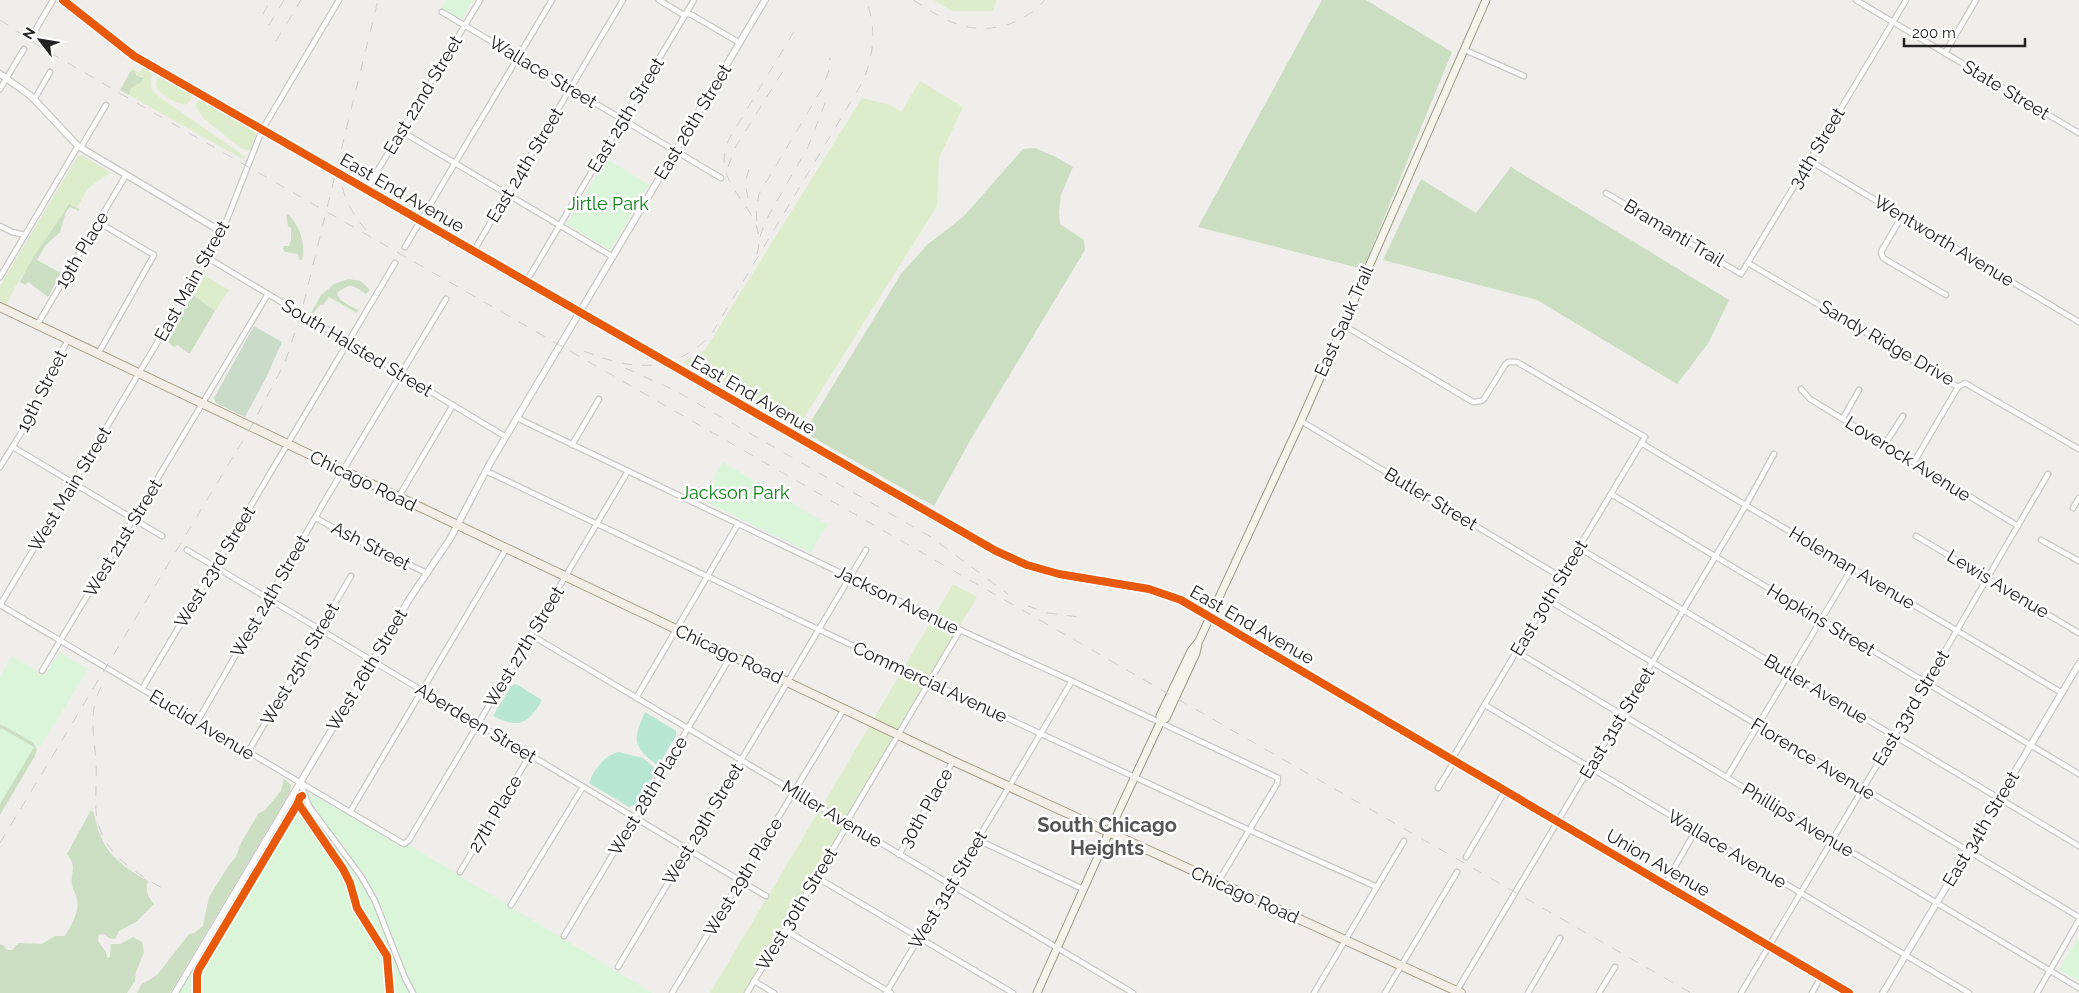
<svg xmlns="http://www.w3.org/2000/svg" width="2079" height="993" font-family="Raleway,sans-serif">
  <rect width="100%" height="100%" fill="#f0eeeb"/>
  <g fill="#ddeccb">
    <path d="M934,0h63l-4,11h-41z"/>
    <path d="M143,67l9,6 -1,14 4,7 89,62v4l-115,-65 2,-7 12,-12h-5l-1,-3 -7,-1 2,-4 7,5z"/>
    <path d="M159,76l32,18 2,4c-1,0 -6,5 -6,6 -7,3 -30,-12 -31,-18 0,-1 1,-8 1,-9z"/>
    <path d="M920,81l43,26 -24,51 -2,48 -140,223 -114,-67 22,-12 157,-252 28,7 11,7z"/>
    <path d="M201,100l53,30 2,5 -6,15 -8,-1 -39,-31 -7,-12 2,-5z"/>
    <path d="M82,155l29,18c-17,10 -24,14 -32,32l-4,2 -3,-2c-9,7 -12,16 -19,25 -15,22 -36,50 -46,74l-7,-3v-15l78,-130z"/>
    <path d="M210,268l-4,8 23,14 -14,21 -22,-16z"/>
    <path d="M953,584l24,13 -132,222 -22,-14z"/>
    <path d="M819,811l24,15 -1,4 -98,163h-34z"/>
  </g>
  <g fill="#cbdec1">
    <path d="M1322,0h44l86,52 -89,217 -165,-42z"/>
    <path d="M134,71l3,5 7,2 -3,4 -10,6 -2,7 -9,-5 10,-18z"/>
    <path d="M1035,148l19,8 19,11 -12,28 -2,17 1,12 24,16 1,10 -114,189 -37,67 -127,-72v-6l94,-154 26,-29 37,-29 59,-67z"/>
    <path d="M1511,167l218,133 -20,42 -32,42 -140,-84 -154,-40 38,-81 55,34z"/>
    <path d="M69,204l10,5v2l-9,-4 -4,5 -6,20 -15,14 -8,14 24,13 -13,24 -20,-15 -3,3 -5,-3c12,-27 34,-53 49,-78z"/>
    <path d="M288,214c12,12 18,30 14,46h-3l-1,-6 -13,-2 -2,-3 1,-3h5l2,-6v-12l-3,-2 -2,-11z"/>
    <path d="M348,279l13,2 9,9 -4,4c-14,-9 -15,-12 -29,-1 2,9 14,13 21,17l-1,3 -28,-16 -6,8 -2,-1 -8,9h-2l10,-18 13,-11z"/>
    <path d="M193,295l22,16 -25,42h-2l-10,-8 -4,2 -8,-7z"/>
    <path d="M0,724l31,16 6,9 -2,7 -35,59z"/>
    <path d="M284,779l7,6 -1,7 -120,201h-33l5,-9 15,-9 32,-41 5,-1 9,-7 6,-29 20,-32 7,-8 5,-14 17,-29 7,-4 16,-19z"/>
    <path d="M91,810l3,3c7,37 22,50 54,68 -3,10 0,16 6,23l-18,18 -17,9 -4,8 -6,-1 -5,-4 -5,1 -1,6 8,11 1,6 3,-1 1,-13h9l13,-7 9,5 2,10 -8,20 -1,9 -8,12h-127v-49l3,1 4,5h5l7,-7 23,1 13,-8h10c6,-10 15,-25 12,-37 -1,-6 -5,-10 -5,-15 -1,-14 5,-17 -5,-30z"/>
  </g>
  <path fill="#cadbca" d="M254,326l28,16 -16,36 -21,39 -29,-14 -2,-5z"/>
  <g fill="#daf5da">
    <path d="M446,0h27l-12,21 -20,-12z"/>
    <path d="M607,159l42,26 -39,65 -43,-26z"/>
    <path d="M723,462l104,62 -16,29 -103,-50 1,-2 -3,-3 10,-18 -3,-2z"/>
    <path d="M59,652l29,17 -48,78 -40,-24v-46l12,-21 33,20z"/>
    <path d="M1,728l33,19 -34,57v-74z"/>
    <path d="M298,792l18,4 84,50 9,-1 243,148h-475z"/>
    <path d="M2079,936v45l-20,-11z"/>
  </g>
  <g fill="#b7e6d2">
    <path d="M516,684l26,16c-13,24 -24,29 -49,16l18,-30z"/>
    <path d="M645,712l31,19v5l-18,30c-25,-20 -26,-24 -13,-54z"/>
    <path d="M619,752l24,6 14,12 -21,34 -7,3 -40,-24c5,-14 16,-28 30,-31z"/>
  </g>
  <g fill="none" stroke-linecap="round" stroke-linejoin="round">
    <g stroke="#c9c8c7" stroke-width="7">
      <g id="minor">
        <path d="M63,0l71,56 862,495 31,14 32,9 90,15 32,11 668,393"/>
        <path d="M659,0l23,14h8l50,29"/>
        <path d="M1856,0l223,133"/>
        <path d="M442,12l279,166"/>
        <path d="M1893,22l13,-22"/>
        <path d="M36,29l17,-29"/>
        <path d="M1465,50l59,26"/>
        <path d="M1945,53l31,-53"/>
        <path d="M0,89l24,-40"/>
        <path d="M34,100l16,-28"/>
        <path d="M401,131l212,126"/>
        <path d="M81,147l25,-42"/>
        <path d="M1810,161l269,161"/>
        <path d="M366,190l114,-190"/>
        <path d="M1606,193l135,81 152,-252"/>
        <path d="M1902,216l-21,36 2,6 63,37"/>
        <path d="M98,222l56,33 -56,99"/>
        <path d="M0,226l12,6 13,3"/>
        <path d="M405,247l147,-247"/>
        <path d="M473,252l150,-252"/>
        <path d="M208,258l298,179"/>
        <path d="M1748,263l210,124 7,-4 114,66"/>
        <path d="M0,277l78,-131"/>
        <path d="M526,282l168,-282"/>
        <path d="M37,325l89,-150"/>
        <path d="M1343,325l130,77 8,-1 3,-2 21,-34 3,-3h9l128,75 -193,322"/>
        <path d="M1801,389l9,10 208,127"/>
        <path d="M517,418l443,212 112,51 206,97 -1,6 -59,98"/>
        <path d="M1843,418l16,-28"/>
        <path d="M1301,421l260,156"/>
        <path d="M1641,443l421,250"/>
        <path d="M1885,444l18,-28"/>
        <path d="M572,445l27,-46"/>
        <path d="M13,447l149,89"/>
        <path d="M1914,462l44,-75"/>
        <path d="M0,467l32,-52 19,-44 17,-31"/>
        <path d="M486,471l443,211 320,148 128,57"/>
        <path d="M1611,494l468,280"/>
        <path d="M398,498l55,-93"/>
        <path d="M2073,508l6,-10"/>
        <path d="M316,518l32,18 79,37"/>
        <path d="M1916,536l163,97"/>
        <path d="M2041,540l38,21"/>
        <path d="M1579,548l500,298"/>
        <path d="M187,550l579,346"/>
        <path d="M1548,600l531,317"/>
        <path d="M0,605l404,239 5,-4 219,-369"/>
        <path d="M0,605l208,-347 14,-26 40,-102 77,-130"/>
        <path d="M531,635l602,358"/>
        <path d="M1517,652l562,336"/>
        <path d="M42,671l226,-377"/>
        <path d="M142,689l253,-426"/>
        <path d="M636,698l102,-174"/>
        <path d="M1485,705l484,288"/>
        <path d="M197,722l130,-225 119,-198"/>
        <path d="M248,752l103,-176"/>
        <path d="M1727,777l125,-209"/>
        <path d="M300,782l9,24 52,70 14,25 30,77 8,15"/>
        <path d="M1438,788l17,-28"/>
        <path d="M350,812l156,-263"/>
        <path d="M846,823l114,-193"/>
        <path d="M978,840l105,49"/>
        <path d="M899,855l54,-94"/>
        <path d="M1466,857l39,-66"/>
        <path d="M460,872l70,-117"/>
        <path d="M816,877l197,116"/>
        <path d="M1665,884l31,-54"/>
        <path d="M511,905l72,-118"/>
        <path d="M785,930l106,63"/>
        <path d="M564,936l167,-280"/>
        <path d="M618,967l248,-417"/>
        <path d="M754,981l20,12"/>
        <path d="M1456,992l290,-487 28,-51"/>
        <path d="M672,993l172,-284"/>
        <path d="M747,993l101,-169"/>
        <path d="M886,993l186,-312"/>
        <path d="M1314,993l90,-152"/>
        <path d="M1385,993l72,-121"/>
        <path d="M1528,993l32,-55"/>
        <path d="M1599,993l16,-26"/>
        <path d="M1741,993l198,-332 109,-187"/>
        <path d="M1812,993l9,-16"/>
        <path d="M2037,993l42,-73"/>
      </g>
    </g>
    <g stroke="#c9c8c7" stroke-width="8">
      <g id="tertiary">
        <path d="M0,74l31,22 47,50 144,86"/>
        <path d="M175,993l235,-395 40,-59 39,-74 276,-465"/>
        <path d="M1883,993l196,-329"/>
      </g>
    </g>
    <g stroke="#999a82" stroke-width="9">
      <g id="secondary">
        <path d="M1160,723l6,-5 30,-65 2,-9"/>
        <path d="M1037,993l72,-161 51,-109v-7l31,-65 8,-10 11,-24 91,-196 185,-421"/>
      </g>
    </g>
    <g stroke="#a79c86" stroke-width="10">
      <path id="primary" d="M0,307l953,454 508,232"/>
    </g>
    <use href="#minor" stroke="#fdfcfc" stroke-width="4.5"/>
    <use href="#tertiary" stroke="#fdfcfc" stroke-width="5.5"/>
    <use href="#secondary" stroke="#f4f4ed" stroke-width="7"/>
    <use href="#primary" stroke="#f3ede7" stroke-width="8"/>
    <g stroke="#ccc" stroke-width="1" stroke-dasharray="10 10" stroke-linecap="butt">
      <path d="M913,0c14,8 28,19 44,24 31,11 66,1 88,-24"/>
      <path d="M263,14l8,-14"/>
      <path d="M0,20l42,28 93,54 1556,891"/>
      <path d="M269,25l15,-25"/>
      <path d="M276,41l25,-41"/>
      <path d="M339,167c2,25 11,45 27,63"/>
      <path d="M728,167l7,-19 48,-77"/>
      <path d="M749,169l-4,14 5,25"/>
      <path d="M757,221l-1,-9 3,-18 64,-107 6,-17 1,-12"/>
      <path d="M760,237l5,-15 43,-75 21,-54"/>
      <path d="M757,254c14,-47 -51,-65 -28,-115l69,-114"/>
      <path d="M584,351c48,20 89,23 127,-16l151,-252c12,-27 15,-55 4,-83"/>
      <path d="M625,368l49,22 257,147 77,57"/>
      <path d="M1028,606l20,7 38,5"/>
      <path d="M101,687c-13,25 -7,48 -5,74 1,17 -1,33 0,50 4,43 39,61 73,81"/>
      <path d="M0,843l251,-416 34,-65 16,-48 77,-314"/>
    </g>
    <g stroke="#fff" stroke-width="11">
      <g id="cycleway">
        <path d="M63,0l71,56 862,495 31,14 32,9 90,15 32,11 668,393"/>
        <path d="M298,803l45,66 7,14 7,25 30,48 3,37"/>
        <path d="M197,993v-18l2,-6 99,-166 2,-6 2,-1"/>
      </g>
    </g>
    <use href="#cycleway" stroke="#e8590c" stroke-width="8"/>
  </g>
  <g text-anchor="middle" stroke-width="5" stroke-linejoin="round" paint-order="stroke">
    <g font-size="18" fill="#222" stroke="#fff">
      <text transform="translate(543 72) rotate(31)" y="6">Wallace Street</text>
      <text transform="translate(2006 90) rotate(31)" y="6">State Street</text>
      <text transform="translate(423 95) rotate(-59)" y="6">East 22nd Street</text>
      <text transform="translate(626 115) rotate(-59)" y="6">East 25th Street</text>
      <text transform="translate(693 122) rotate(-59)" y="6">East 26th Street</text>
      <text transform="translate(1817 148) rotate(-59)" y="6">34th Street</text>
      <text transform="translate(525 165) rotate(-59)" y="6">East 24th Street</text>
      <text transform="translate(402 193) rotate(30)" y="6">East End Avenue</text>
      <text transform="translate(1674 233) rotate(31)" y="6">Bramanti Trail</text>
      <text transform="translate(1944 241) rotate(31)" y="6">Wentworth Avenue</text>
      <text transform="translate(82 250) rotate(-59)" y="6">19th Place</text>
      <text transform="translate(192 281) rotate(-61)" y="6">East Main Street</text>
      <text transform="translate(1344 321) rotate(-66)" y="6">East Sauk Trail</text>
      <text transform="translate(1887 343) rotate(30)" y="6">Sandy Ridge Drive</text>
      <text transform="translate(357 348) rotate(31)" y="6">South Halsted Street</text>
      <text transform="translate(42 391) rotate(-63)" y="6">19th Street</text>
      <text transform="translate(753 395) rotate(30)" y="6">East End Avenue</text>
      <text transform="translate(1908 459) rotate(32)" y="6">Loverock Avenue</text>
      <text transform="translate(363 481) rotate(26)" y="6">Chicago Road</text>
      <text transform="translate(70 489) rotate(-59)" y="6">West Main Street</text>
      <text transform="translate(1431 499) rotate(31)" y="6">Butler Street</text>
      <text transform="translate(123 538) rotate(-59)" y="6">West 21st Street</text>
      <text transform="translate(371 546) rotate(27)" y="6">Ash Street</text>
      <text transform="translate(215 567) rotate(-59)" y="6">West 23rd Street</text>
      <text transform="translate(1852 568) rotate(31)" y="6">Holeman Avenue</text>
      <text transform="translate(1998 584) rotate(31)" y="6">Lewis Avenue</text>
      <text transform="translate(270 596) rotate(-60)" y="6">West 24th Street</text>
      <text transform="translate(1549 598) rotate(-59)" y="6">East 30th Street</text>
      <text transform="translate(897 600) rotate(26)" y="6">Jackson Avenue</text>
      <text transform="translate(1821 620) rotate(31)" y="6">Hopkins Street</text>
      <text transform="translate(1252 625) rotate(30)" y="6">East End Avenue</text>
      <text transform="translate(524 647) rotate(-59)" y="6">West 27th Street</text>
      <text transform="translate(729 654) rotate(25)" y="6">Chicago Road</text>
      <text transform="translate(300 664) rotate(-60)" y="6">West 25th Street</text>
      <text transform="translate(367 670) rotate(-59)" y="6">West 26th Street</text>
      <text transform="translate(930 682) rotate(25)" y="6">Commercial Avenue</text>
      <text transform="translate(1816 689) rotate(31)" y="6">Butler Avenue</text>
      <text transform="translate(1911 708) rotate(-59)" y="6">East 33rd Street</text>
      <text transform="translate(476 723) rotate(31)" y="6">Aberdeen Street</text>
      <text transform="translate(1617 723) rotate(-59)" y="6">East 31st Street</text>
      <text transform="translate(202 725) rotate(31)" y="6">Euclid Avenue</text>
      <text transform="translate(1813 759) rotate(31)" y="6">Florence Avenue</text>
      <text transform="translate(648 796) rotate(-59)" y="6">West 28th Place</text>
      <text transform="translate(926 808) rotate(-60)" y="6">30th Place</text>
      <text transform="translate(495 814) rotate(-59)" y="6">27th Place</text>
      <text transform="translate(832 814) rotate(31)" y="6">Miller Avenue</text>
      <text transform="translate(1798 820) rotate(31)" y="6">Phillips Avenue</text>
      <text transform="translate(703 824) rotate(-59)" y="6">West 29th Street</text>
      <text transform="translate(1981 829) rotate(-59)" y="6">East 34th Street</text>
      <text transform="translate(1727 849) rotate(31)" y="6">Wallace Avenue</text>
      <text transform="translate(1658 863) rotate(30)" y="6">Union Avenue</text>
      <text transform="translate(743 877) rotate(-59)" y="6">West 29th Place</text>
      <text transform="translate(948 890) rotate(-59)" y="6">West 31st Street</text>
      <text transform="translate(1245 895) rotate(24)" y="6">Chicago Road</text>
      <text transform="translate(797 909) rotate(-59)" y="6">West 30th Street</text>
    </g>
    <g font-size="18" fill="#0c8416" stroke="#fff">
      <text x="608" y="210">Jirtle Park</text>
      <text x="735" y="499">Jackson Park</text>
    </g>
    <g font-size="20" font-weight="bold" fill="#555" stroke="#fff">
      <text x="1107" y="832">South Chicago<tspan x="1107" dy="23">Heights</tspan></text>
    </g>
  </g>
  <g transform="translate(40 40) rotate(301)" stroke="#ffffff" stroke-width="4" paint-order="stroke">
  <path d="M0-4L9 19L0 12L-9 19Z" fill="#222222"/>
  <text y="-8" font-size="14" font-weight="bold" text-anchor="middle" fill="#222222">N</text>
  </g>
  <path d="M1904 38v8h121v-8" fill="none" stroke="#222222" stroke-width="2.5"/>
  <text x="1912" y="38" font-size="15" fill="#222222" stroke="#ffffff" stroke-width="4" paint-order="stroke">200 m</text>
</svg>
